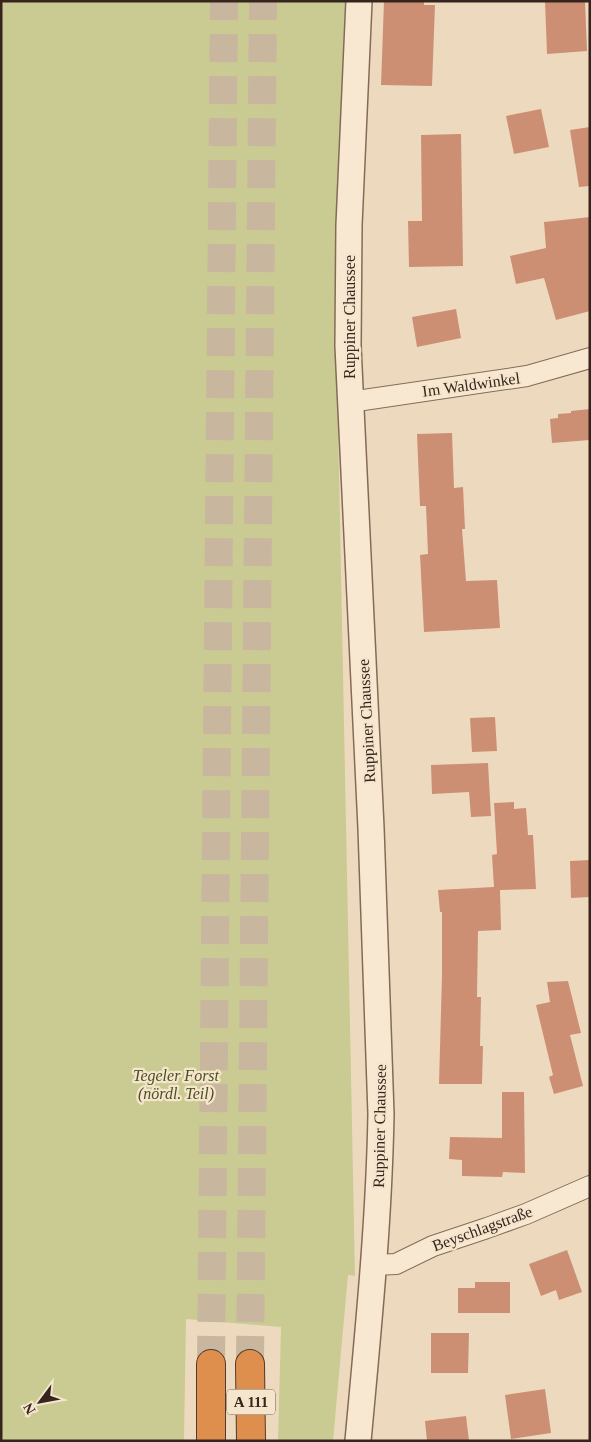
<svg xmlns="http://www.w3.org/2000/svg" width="591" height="1442" font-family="Georgia,serif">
  <rect width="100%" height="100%" fill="#eddabe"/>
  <path fill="#cacb92" d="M1,1h347l-12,319 19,956 -7,-1 -15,166h-55l3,-114 -95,-8 -2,122h-183z"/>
  <g fill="#cc8f74">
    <path d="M384,1h40v4h11l-3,81 -51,-1z"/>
    <path d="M545,1h40l2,50 -40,3z"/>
    <path d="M541,109l8,38 -35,7 -8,-38z"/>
    <path d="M590,127v59l-11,1 -9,-57z"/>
    <path d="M461,134l2,132 -54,1 -1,-46h14l-1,-86z"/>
    <path d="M590,217v94l-34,9 -12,-42 -28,6 -6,-28 36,-8 -2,-26z"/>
    <path d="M456,309l5,29 -44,9 -5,-30z"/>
    <path d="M590,409v31l-38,3 -2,-24 8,-1v-4l13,-1v-2z"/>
    <path d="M452,433l2,55 9,-1 2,42h-3l4,52 31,-1 3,48 -76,4 -4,-77 8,-1 -2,-48h-6l-3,-72z"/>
    <path d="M495,717l2,34 -25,1 -2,-34z"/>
    <path d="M488,763l3,53 -20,1 -2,-25 -37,2 -1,-29z"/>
    <path d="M514,802v7l12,-1 2,27h5l3,54 -36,1 1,40 -23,1 -1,66h4l-1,49h3l-1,38h-43l3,-109v-63h-2l-2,-22 56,-3 -2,-32 5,-1 -3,-51z"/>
    <path d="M590,860v37l-19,1 -1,-37z"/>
    <path d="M568,981l13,52 -11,2 13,51 -29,8 -5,-17 4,-2 -17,-70 14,-3 -3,-20z"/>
    <path d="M502,1092h22l1,81 -22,-1 -1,5 -40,-1v-16l-13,-1 1,-22 52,1z"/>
    <path d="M567,1250l15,42 -23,8 -3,-10 -15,6 -12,-32z"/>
    <path d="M475,1282h35v31h-52v-25h17z"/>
    <path d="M431,1333h38l-1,40h-37z"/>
    <path d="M545,1389l6,44 -40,6 -6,-44z"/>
    <path d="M466,1416l3,25h-42l-2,-20z"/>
  </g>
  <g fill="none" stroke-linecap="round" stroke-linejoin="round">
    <g stroke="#c8b69e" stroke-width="28" stroke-dasharray="28 14" stroke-linecap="butt">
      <path d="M211,1364l13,-1363"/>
      <path d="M250,1364l13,-1363"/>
    </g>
    <g stroke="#856b57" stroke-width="22">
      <g id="minor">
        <path d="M350,402l177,-26 63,-18"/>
        <path d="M374,1265l22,-1 37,-18 54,-18 39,-14 64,-28"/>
      </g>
    </g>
    <g stroke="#856b57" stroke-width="28">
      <path id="tertiary" d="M358,1441c10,-109 21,-218 23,-327l-10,-286 -23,-482 1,-121 10,-224"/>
    </g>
    <g stroke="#533a2c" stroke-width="30">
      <g id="motorway">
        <path d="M250,1364l1,77"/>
        <path d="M211,1441v-77"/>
      </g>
    </g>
    <use href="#minor" stroke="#f8e8d1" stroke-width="20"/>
    <use href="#tertiary" stroke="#f8e8d1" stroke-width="25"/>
    <use href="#motorway" stroke="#de8f4d" stroke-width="28"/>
  </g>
  <g text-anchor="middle" stroke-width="4.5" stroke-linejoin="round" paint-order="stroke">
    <rect fill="#f5e5cd" stroke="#6f5f51" stroke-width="1" x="227" y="1389.5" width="48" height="25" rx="4"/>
    <g font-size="15" font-weight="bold" fill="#35251c">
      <text x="251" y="1407">A 111</text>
    </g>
    <g font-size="16" fill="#35251c" stroke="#f5e5cd">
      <text transform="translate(349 317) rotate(-90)" y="6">Ruppiner Chaussee</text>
      <text transform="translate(471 384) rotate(-8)" y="6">Im Waldwinkel</text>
      <text transform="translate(366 721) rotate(-93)" y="6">Ruppiner Chaussee</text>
      <text transform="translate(379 1126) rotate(-89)" y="6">Ruppiner Chaussee</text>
      <text transform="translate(482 1228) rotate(-20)" y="6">Beyschlagstraße</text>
    </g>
    <g font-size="16" font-style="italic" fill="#4a5122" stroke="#f5e5cd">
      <text x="176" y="1081">Tegeler Forst<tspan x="176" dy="18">(nördl. Teil)</tspan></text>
    </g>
  </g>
  <rect width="591" height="1442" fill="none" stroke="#35251c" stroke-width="5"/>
  <g transform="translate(40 1402) rotate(238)" stroke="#f5e5cd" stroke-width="4" paint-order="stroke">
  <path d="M0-4L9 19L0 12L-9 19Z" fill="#35251c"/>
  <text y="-8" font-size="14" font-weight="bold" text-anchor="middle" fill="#35251c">N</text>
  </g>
</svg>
